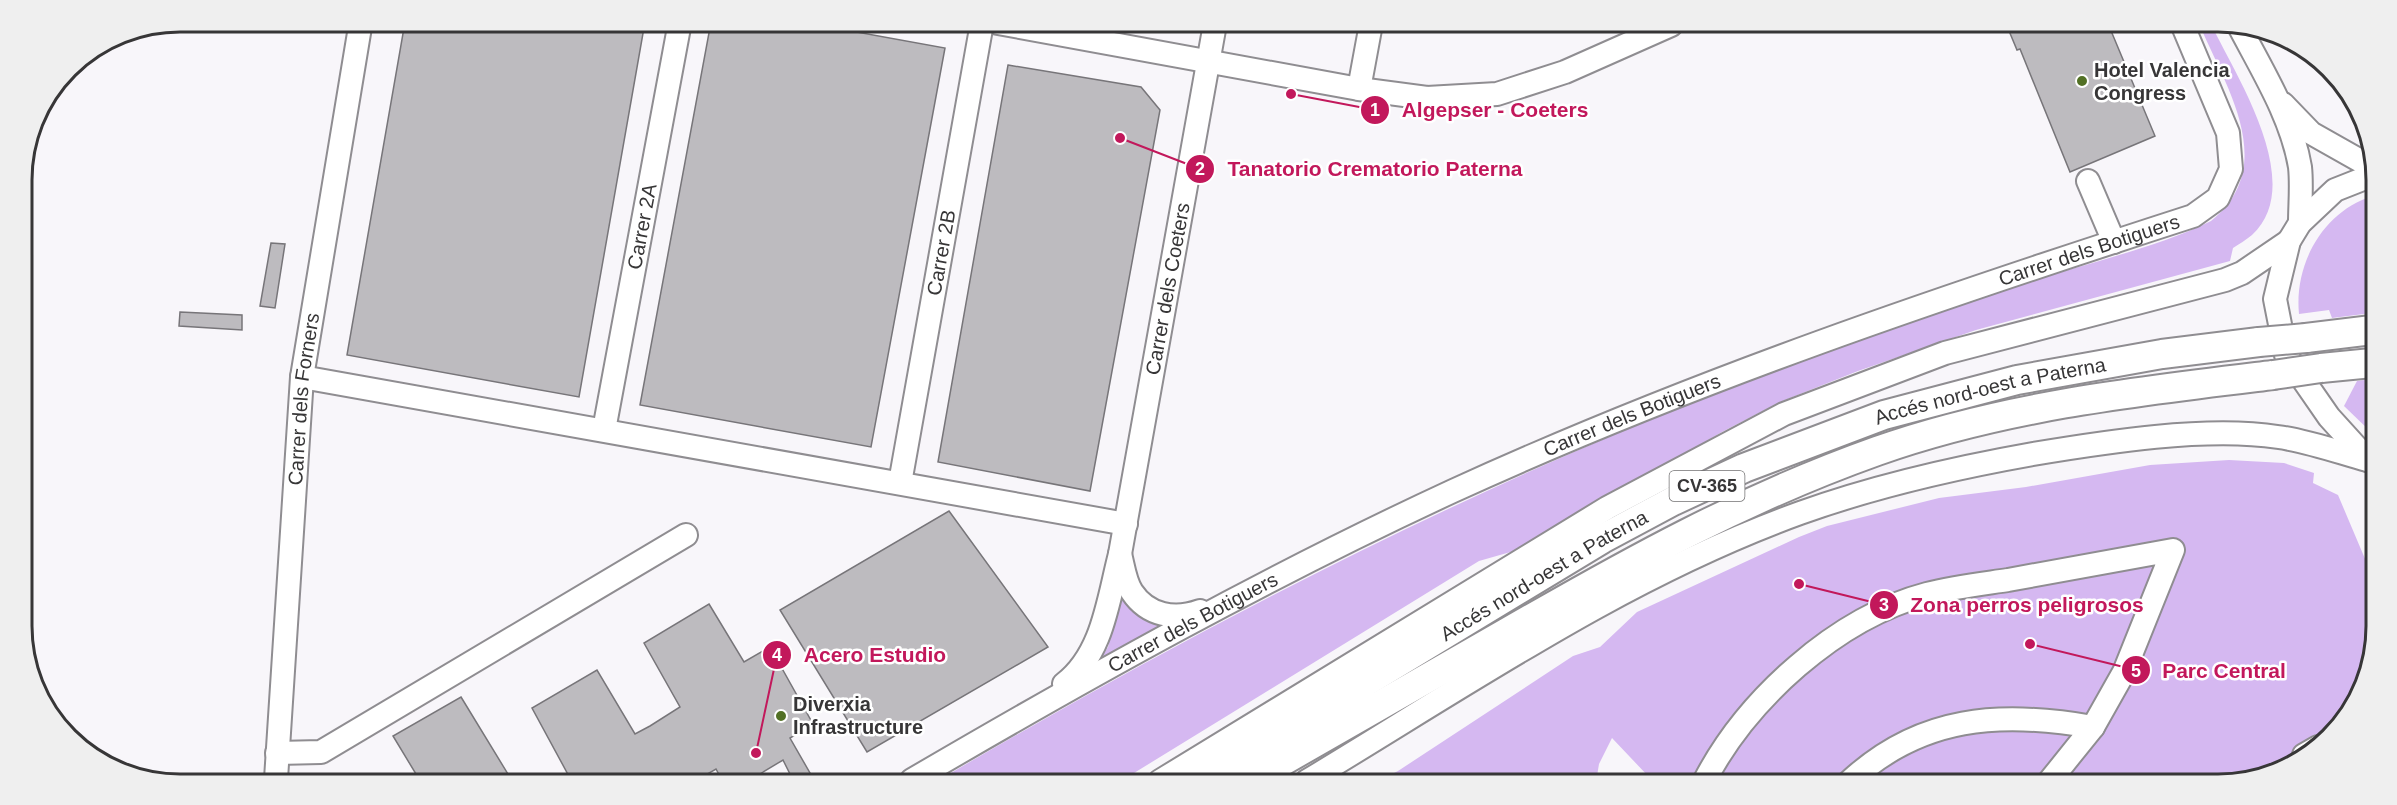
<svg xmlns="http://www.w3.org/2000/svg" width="2397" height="805" font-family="Arial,sans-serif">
  <rect width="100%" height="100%" fill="#f8f6fa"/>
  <g fill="#d5b8f1">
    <path d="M2200,26h12c25,52 95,158 40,209 -6,5 -13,9 -19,13l-3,13 -254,69 -118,41 -78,31 -58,30 -201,117 -42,12 -358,220 -182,-1c256,-151 519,-286 796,-395 104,-40 211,-75 317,-110 51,-16 113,-31 159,-54 68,-55 16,-132 -11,-195z"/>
    <path d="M2373,196l-1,117 -40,5 -3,-8 -30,4c-5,-50 24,-103 74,-118z"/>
    <path d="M2372,379v54l-28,-27 13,-25z"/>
    <path d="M2229,460l55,3 30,10 -1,10 25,12 33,78 -1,94 -21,46 -35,38 -87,33 -586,-2 7,-6 -36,-38 -13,26 -3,18h-220l22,-11 175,-115 27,-9 37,-35 162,-75 28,-11 112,-28 87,-11 124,-22z"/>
    <path d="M1121,593l43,32 -66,38 10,-16z"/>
  </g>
  <g fill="#bdbbbf" stroke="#777579" stroke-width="1.5">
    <path d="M405,22h240l-66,375 -232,-42z"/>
    <path d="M711,22l96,1 138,25 -74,399 -231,-42z"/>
    <path d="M2007,26h102l46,110 -85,36 -50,-123 -3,1z"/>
    <path d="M1008,65l133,22 19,23 -70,381 -152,-29z"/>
    <path d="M271,243l14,1 -10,64 -15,-2z"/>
    <path d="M180,312l62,3v15l-63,-4z"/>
    <path d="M949,511l99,136 -181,105 -87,-142z"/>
    <path d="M709,604l35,58 26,-15 43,77 -23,14 24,42h-21l-10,-20 -33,20h-28l-6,-11 -19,11h-126l-39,-72 65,-38 38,64 15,-8 30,-19 -36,-64z"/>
    <path d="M461,697l50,82h-92l-26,-43z"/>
  </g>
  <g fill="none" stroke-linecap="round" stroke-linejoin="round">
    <g stroke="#8f8d91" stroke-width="26">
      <g id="minor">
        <path d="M998,23l361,66 68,9 70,-4 68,-22 106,-47"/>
        <path d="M2239,26c23,44 53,92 61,141 2,18 0,38 0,56"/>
        <path d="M1359,89l12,-65"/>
        <path d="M2283,104l28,29 62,35"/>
        <path d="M2088,181l26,61"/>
        <path d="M302,377l824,147"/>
        <path id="s1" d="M604,430l76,-408"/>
        <path d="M2368,460l-39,-43 -43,-62 -11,-56 14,-58 11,-18 35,-33 38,-15"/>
        <path id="s2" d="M900,483l82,-460"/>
        <path d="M1120,554c3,11 5,28 12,38 16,24 43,28 68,19"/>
        <path id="s3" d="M1064,684c39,-30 44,-84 56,-130l95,-530"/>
        <path d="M277,753l44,-1 365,-217"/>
        <path d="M2304,755l14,-8"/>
        <path id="s4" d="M276,779l26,-402 59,-356"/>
        <path id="s5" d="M912,780c176,-103 355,-203 541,-289 240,-110 489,-194 740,-275l25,-18 13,-29 -3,-36 -45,-107"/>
        <path d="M1160,781l447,-273 177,-94 161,-61 280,-73 17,-7 47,-32"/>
        <path d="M1307,781c160,-96 316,-204 493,-268 75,-27 154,-45 233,-59 72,-12 173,-28 245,-17 30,4 60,15 89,23"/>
        <path d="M1704,782c42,-82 132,-164 223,-188 27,-7 54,-10 81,-14 55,-10 110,-20 165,-30l-49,122 -31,55 -45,56"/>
        <path d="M1848,783c72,-68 153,-72 245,-56"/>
      </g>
    </g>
    <g stroke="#8f8d91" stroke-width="32">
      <g id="major">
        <path d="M2306,338l66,-8"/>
        <path d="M2321,368l51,-5"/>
        <path id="s6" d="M1202,781l400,-242 71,-38 71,-33 140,-53 133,-35 145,-26 97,-12"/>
        <path d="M1248,781c86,-49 172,-99 258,-148 123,-71 236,-134 371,-182 127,-45 263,-60 396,-76"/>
      </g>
    </g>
    <use href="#minor" stroke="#fff" stroke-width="22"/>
    <use href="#major" stroke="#fff" stroke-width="28"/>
    <g stroke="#8f8d91" stroke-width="32" stroke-linecap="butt">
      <g id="major-bridge">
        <path d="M2259,342l47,-4"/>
        <path d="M2273,375l48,-7"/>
      </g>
    </g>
    <use href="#major-bridge" stroke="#fff" stroke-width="28"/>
  </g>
  <g fill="#527025" stroke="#fff" stroke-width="2">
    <circle cx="2082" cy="81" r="6"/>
    <circle cx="781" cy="716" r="6"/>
  </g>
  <g text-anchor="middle" stroke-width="5" stroke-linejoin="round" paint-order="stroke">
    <rect fill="#fff" stroke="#737273" stroke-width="1.5" x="1669.5" y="471" width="75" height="30" rx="4.5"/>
    <g font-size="18" font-weight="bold" fill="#373637">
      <text x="1707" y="492">CV-365</text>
    </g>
    <g font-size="20" font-weight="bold" fill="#373637" stroke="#fff" text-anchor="start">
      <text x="2094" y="77">Hotel Valencia<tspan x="2094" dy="23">Congress</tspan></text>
      <text x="793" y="711">Diverxia<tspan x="793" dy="23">Infrastructure</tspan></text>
    </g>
    <g font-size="20" fill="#373637" stroke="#fff">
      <text dy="7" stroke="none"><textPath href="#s1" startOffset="207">Carrer 2A</textPath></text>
      <text dy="7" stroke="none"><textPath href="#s5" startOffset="1294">Carrer dels Botiguers</textPath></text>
      <text dy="7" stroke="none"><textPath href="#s2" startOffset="234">Carrer 2B</textPath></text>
      <text dy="7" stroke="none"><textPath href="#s3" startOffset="414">Carrer dels Coeters</textPath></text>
      <text dy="7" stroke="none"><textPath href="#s6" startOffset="885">Accés nord-oest a Paterna</textPath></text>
      <text dy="7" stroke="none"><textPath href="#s4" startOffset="381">Carrer dels Forners</textPath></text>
      <text dy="7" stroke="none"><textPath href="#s5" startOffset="808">Carrer dels Botiguers</textPath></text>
      <text dy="7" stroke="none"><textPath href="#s6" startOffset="399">Accés nord-oest a Paterna</textPath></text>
      <text dy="7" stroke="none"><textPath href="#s5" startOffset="322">Carrer dels Botiguers</textPath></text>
    </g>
  </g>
  <path d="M0 0H2397V805H0ZM180 32H2218A148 148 0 0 1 2366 180V626A148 148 0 0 1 2218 774H180A148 148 0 0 1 32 626V180A148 148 0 0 1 180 32Z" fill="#efefef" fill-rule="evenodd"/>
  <path fill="none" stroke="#373637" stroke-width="3" d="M180 32H2218A148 148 0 0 1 2366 180V626A148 148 0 0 1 2218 774H180A148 148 0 0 1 32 626V180A148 148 0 0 1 180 32Z"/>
  <path fill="none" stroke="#c2185b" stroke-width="2" d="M1291 94L1375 110M1120 138L1200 169M1799 584L1884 605M756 753L777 655M2030 644L2136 670"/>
  <g fill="#c2185b" stroke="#fff" stroke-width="2">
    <circle cx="1291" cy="94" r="6"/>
    <circle cx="1120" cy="138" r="6"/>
    <circle cx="1799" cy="584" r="6"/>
    <circle cx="756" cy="753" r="6"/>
    <circle cx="2030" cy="644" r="6"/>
    <circle cx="1375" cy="110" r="15"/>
    <circle cx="1200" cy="169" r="15"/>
    <circle cx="1884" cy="605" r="15"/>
    <circle cx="777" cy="655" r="15"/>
    <circle cx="2136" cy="670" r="15"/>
  </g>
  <g font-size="18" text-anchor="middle" font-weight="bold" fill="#fff">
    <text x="1375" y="116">1</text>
    <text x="1200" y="175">2</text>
    <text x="1884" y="611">3</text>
    <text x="777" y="661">4</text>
    <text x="2136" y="677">5</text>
  </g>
  <g font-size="21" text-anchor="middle" font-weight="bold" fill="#c2185b" stroke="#fff" stroke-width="5" stroke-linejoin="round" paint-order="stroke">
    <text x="1495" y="117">Algepser - Coeters</text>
    <text x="1375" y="176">Tanatorio Crematorio Paterna</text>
    <text x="2027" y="612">Zona perros peligrosos</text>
    <text x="875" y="662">Acero Estudio</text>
    <text x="2224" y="678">Parc Central</text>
  </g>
</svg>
